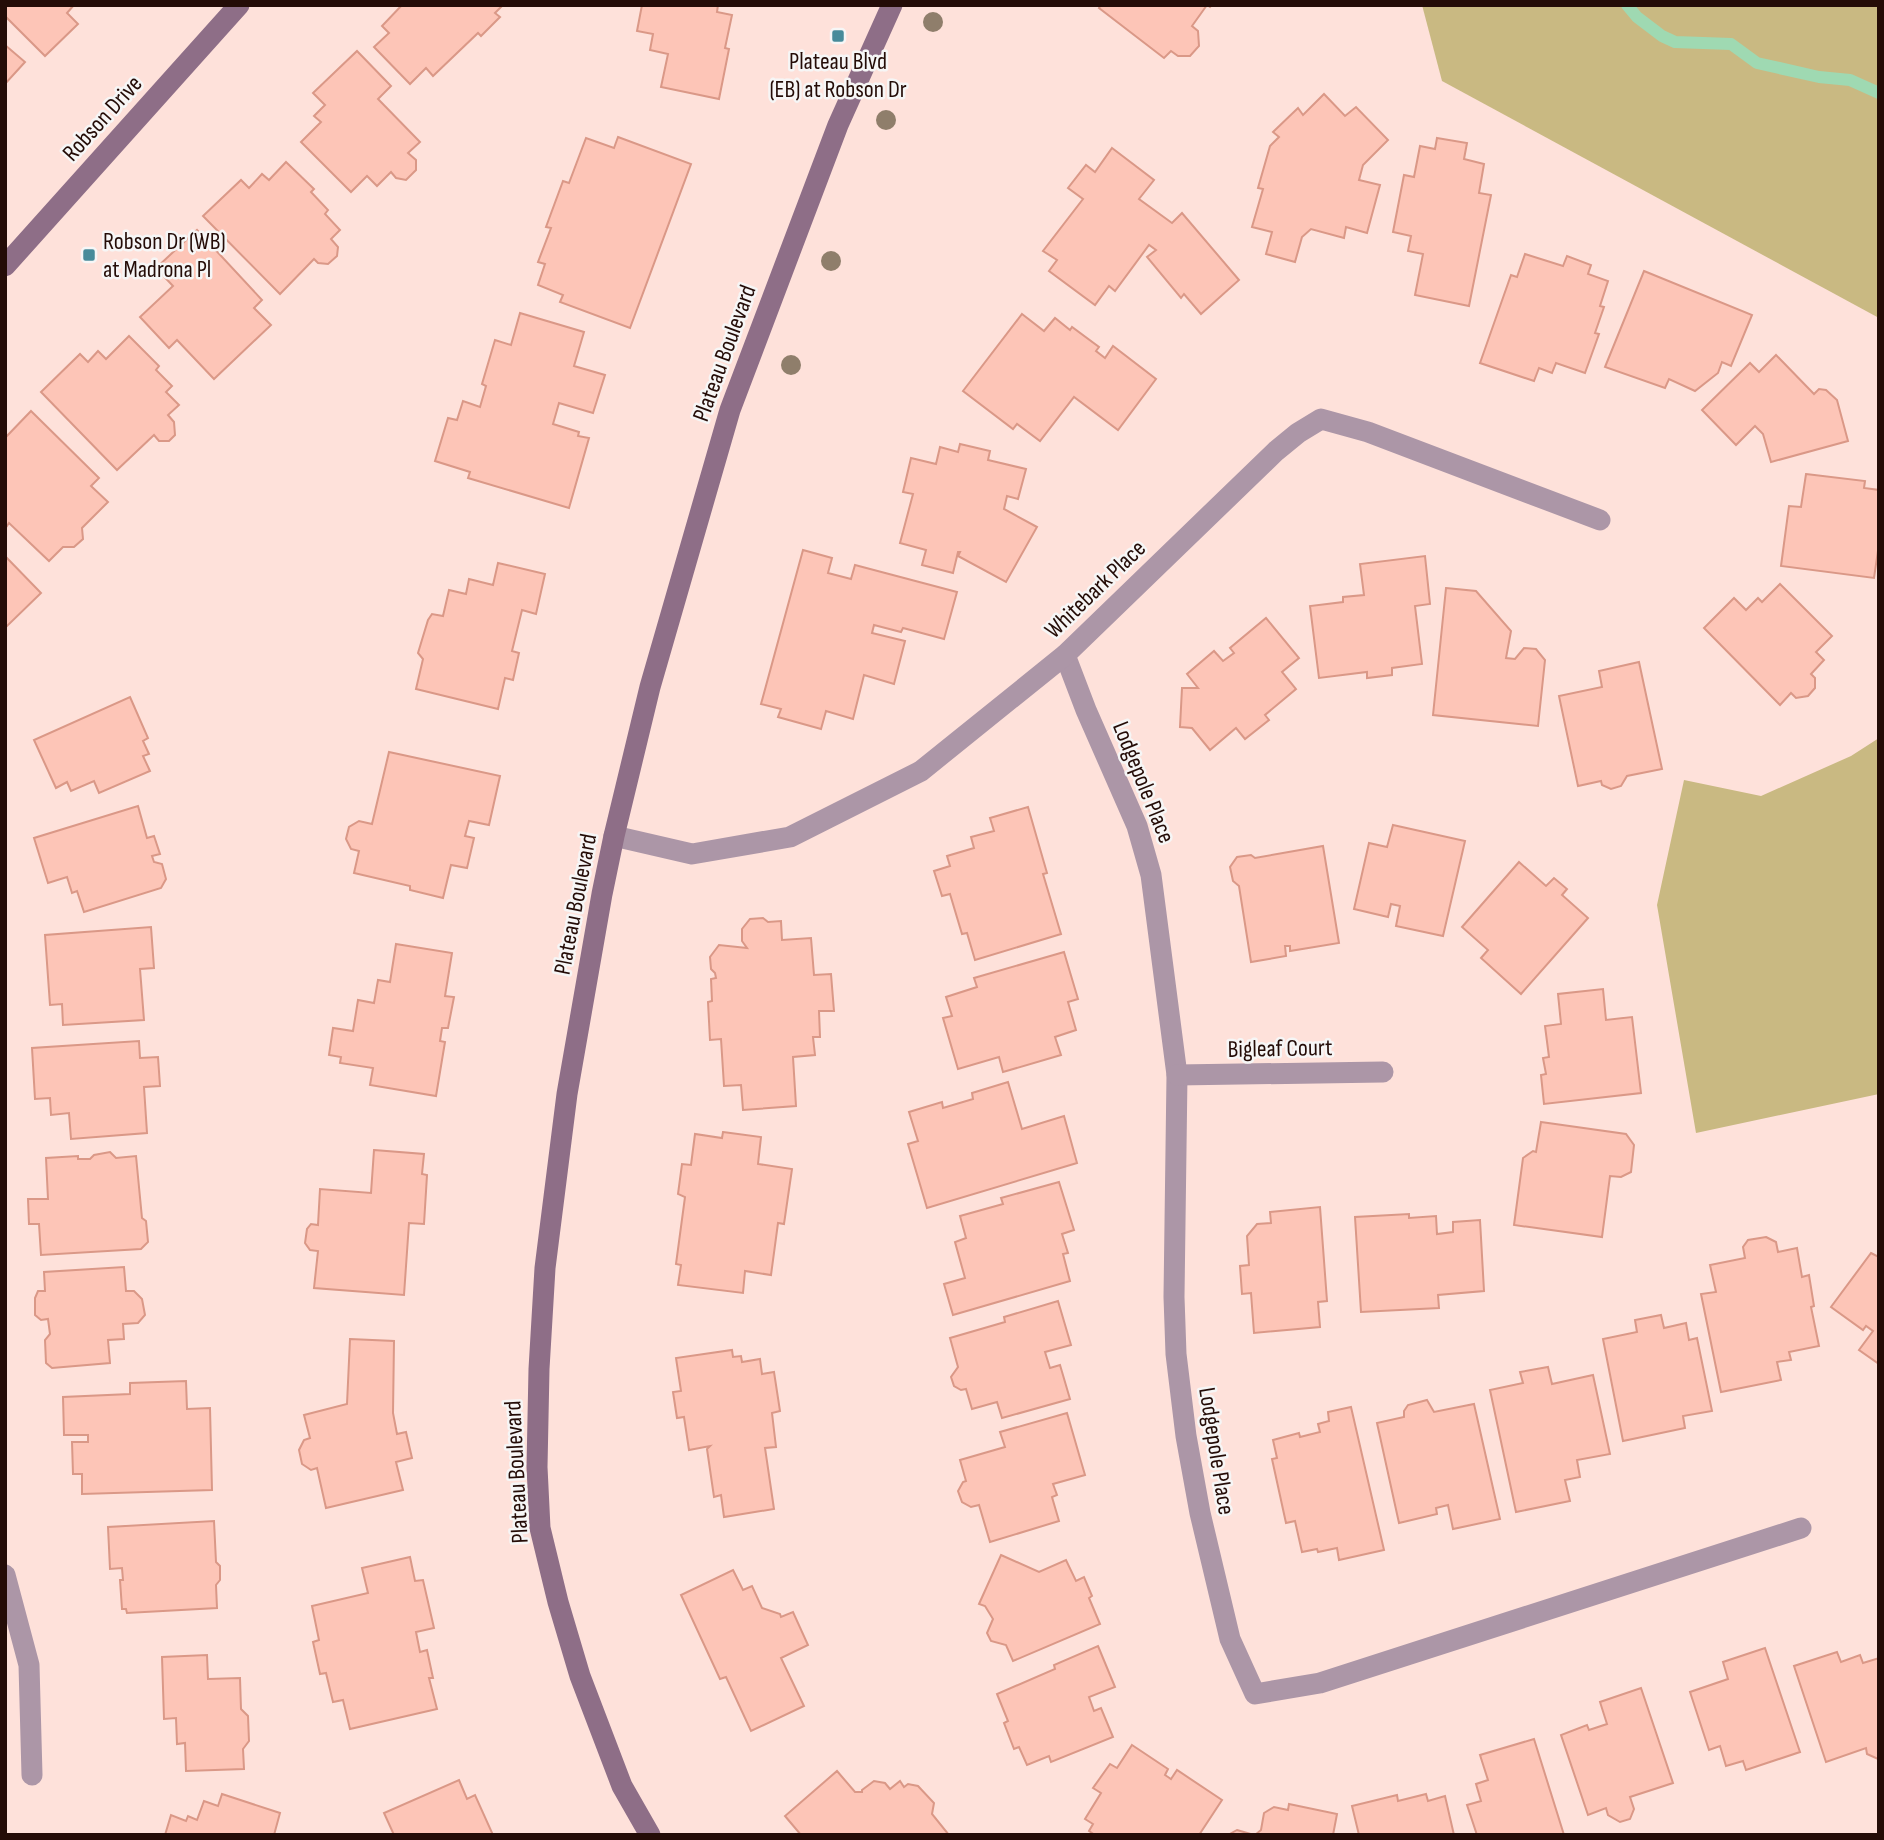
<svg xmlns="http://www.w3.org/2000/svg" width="1884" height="1840" font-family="'Sofia Sans Condensed',sans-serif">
  <rect width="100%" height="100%" fill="#fee1da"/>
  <g fill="#c9b982">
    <path d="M1422,5h457v313l-437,-237z"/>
    <path d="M1879,738v356l-183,39 -39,-228 27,-125 77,16 90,-40z"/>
  </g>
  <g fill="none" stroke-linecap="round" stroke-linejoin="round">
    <path stroke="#9fd9b2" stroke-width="12" d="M1627,5l10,12 25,19 13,6 56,2 26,19 62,14 31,3 29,13"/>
  </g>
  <g fill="#fdc5b7" stroke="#da9887" stroke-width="2">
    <path d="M5,5h69l-7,8 11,11 -33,32 -40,-40z"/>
    <path d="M402,5h101l-8,8 5,4 -19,19 -3,-3 -45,43 -7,-8 -16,16 -36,-37 15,-14 -7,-7z"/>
    <path d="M642,5h76l-1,7 15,3 -7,33 4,1 -10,50 -58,-12 7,-33 -18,-4 3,-16 -16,-3z"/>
    <path d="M1101,5h111l-2,2 -3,-2 -15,21 6,5 1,15 -9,10h-12l-7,-5 -7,7 -65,-50z"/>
    <path d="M5,45l20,17 -20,22z"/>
    <path d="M357,51l34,35 -13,13 42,43 -12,11 8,7v10l-10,10 -10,-2 -5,-6 -14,14 -10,-10 -16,16 -50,-50 20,-20 -7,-6 11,-11 -12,-12z"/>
    <path d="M1324,94l21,22 11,-9 32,33 -25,25 -4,15 21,5 -13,48 -21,-6 -2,11 -33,-9 -9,8 -7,25 -29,-8 6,-22 -20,-5 11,-38 -5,-1 12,-42 9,-9 -6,-5 25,-24 5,7z"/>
    <path d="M618,137l73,27 -61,164 -70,-26 3,-7 -25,-10 7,-21 -7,-2 13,-34 -5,-1 17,-46 6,2 17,-45 28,10z"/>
    <path d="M1437,138l30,5 -3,16 20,5 -5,29 12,2 -22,111 -54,-11 8,-41 -15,-3 3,-15 -18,-4 11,-57 10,2 6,-31 15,3z"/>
    <path d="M1112,148l42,32 -15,19 33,24 10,-10 57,67 -38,34 -17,-20 -3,4 -34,-41 9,-7 -7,-5 -34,46 -6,-5 -14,19 -46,-34 8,-11 -14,-9 40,-52 -15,-11 18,-23 9,7z"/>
    <path d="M286,162l28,27 -3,3 17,18 -3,4 15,16 -9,9 7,8 -1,9 -9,8 -10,-1 -4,-4 -34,35 -77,-78 38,-36 8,8 13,-14 7,6z"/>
    <path d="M197,230l65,70 -8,8 17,17 -57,54 -37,-39 -8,8 -29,-31 33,-31 -17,-18z"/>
    <path d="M1525,254l38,12 4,-10 24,9 -3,9 20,7 -8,25 4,1 -9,26 4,1 -14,39 -29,-10 -4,10 -13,-5 -5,13 -54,-18 31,-88 6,2z"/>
    <path d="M1644,271l108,44 -21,51 -9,-4 -4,11 -23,18 -26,-12 -4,9 -60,-21z"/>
    <path d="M520,313l64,19 -10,34 31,9 -12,38 -34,-10 -6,21 26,8 -1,4 11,2 -20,70 -101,-30 2,-6 -35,-11 13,-43 9,2 6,-19 17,6 6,-21 -4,-2 13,-44 16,5z"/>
    <path d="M1022,314l22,17 11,-13 15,12 2,-3 27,20 -3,4 9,7 8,-12 43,33 -38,51 -44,-33 -34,44 -23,-17 -4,5 -50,-38z"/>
    <path d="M129,336l30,30 -3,4 16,16 -6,6 13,13 -11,10 6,7 1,13 -6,6h-10l-5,-6 -37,35 -76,-78 39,-38 8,8 10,-11 8,8z"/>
    <path d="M1776,355l38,39 5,-5 7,1 11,10 11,41 -77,21 -8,-28 -8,-8 -19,19 -34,-35 48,-47 9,9z"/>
    <path d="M31,411l68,67 -8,8 17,16 -26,26 1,11 -9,8h-11l-14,14 -40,-38 -2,3 -2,-2v-86z"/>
    <path d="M960,444l30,7 -2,9 38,9 -8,30 -11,-3 -3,13 33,18 -31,55 -48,-26 2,-4h-2l-5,21 -31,-8 4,-15 -26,-7 13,-49 -10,-2 8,-34 25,6 4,-17 18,5z"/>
    <path d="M1806,474l59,7 -1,7 15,2v54l-5,34 -93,-12 8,-60 12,1z"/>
    <path d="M803,550l29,8 -4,15 23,6 4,-14 102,27 -13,47 -41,-11 -2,4 -27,-7 -2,8 33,8 -11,43 -30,-9 -11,44 -27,-8 -5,18 -43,-12 3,-8 -20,-5z"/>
    <path d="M5,556l36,37 -36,35z"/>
    <path d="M1425,556l5,48 -15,2 7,58 -30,4v7l-25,3v-6l-48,6 -9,-72 33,-4v-5l21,-2 -4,-31z"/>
    <path d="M498,563l47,11 -9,40 -14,-4 -10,41 7,2 -6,27 -8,-2 -7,31 -82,-20 7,-30 -5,-6 10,-33 4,-6 11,2 6,-26 17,4 3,-15 24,6z"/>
    <path d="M1780,584l52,52 -16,16 8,8 -13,14 4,4v10l-7,8 -12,2 -5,-5 -11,12 -76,-77 30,-30 12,12 12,-12 4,4z"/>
    <path d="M1446,588l30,3 35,40 -5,27 9,1 9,-11 12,1 9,11 -7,66 -105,-11z"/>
    <path d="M1266,618l33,40 -17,14 14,17 -31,26 4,5 -24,19 -9,-11 -26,22 -18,-22 -12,-1 2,-39h16l-11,-14 27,-23 9,10 11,-8 -4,-5z"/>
    <path d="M1639,662l23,107 -35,7 -6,10 -10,3 -9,-4 -1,-4 -23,5 -19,-90 43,-9 -3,-16z"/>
    <path d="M130,697l18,41 -5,3 6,13 -6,2 7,15 -51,22 -5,-12 -23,10 -4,-9 -11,6 -22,-48z"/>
    <path d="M389,752l111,24 -11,49 -20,-4 -4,15 9,2 -7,30 -16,-3 -8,33 -33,-8v-4l-56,-13 5,-22 -8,-2 -5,-10 3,-12 10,-6 13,3z"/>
    <path d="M138,806l9,32 7,-2 6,18 -8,2 2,6 8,2 4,15 -5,9 -77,24 -7,-21 -5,2 -5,-16 -19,6 -14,-45z"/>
    <path d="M1028,807l19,66 -4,1 18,60 -86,26 -8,-27 -5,1 -12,-40 -8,2 -8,-25 16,-5 -3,-10 27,-8 -3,-11 23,-6 -4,-13z"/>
    <path d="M1393,825l72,16 -22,95 -47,-10 4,-20 -9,-2 -3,13 -34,-8 15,-66 18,4z"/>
    <path d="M1323,846l16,97 -49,8v-5h-5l1,10 -35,6 -12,-76 -6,-5 -3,-14 7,-10 14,-2 4,3z"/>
    <path d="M1519,862l27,24 8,-8 13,11 -5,6 26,23 -67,76 -40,-36 7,-8 -26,-23z"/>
    <path d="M763,918l5,4 13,-1 1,19 29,-2 3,37 17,-1 3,37h-15l1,26h-7l2,18 -22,2 3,49 -53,4 -2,-25 -17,1 -3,-47 -11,1 -2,-38 4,-1 -1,-22 5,-1 -1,-5 -4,-4 -1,-12 9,-12 28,3 -5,-7v-12l8,-10z"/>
    <path d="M151,927l3,41 -14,1 4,51 -81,5 -1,-21 -12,1 -5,-70z"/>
    <path d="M396,944l56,9 -7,43 9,1 -6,31h-6l-2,13 5,1 -9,54 -66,-11 3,-17 -33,-5 1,-6 -12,-2 4,-27 20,3 5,-31 16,3 4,-23 12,2z"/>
    <path d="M1064,952l14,47 -10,3 8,28 -21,7 6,18 -58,17 -4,-15 -41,12 -15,-51 9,-2 -6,-19 31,-10 -3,-9z"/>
    <path d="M1603,989l3,31 26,-3 9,76 -97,11 -3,-29 5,-1 -3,-16 6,-1 -4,-31 16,-2 -3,-30z"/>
    <path d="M139,1041l1,17 18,-1 2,29 -16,1 3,46 -76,6 -2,-26 -18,2 -1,-17 -15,1 -3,-51z"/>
    <path d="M1008,1082l14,47 42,-13 13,47 -150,45 -19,-64 10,-3 -9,-29 33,-10 1,6 30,-9 -1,-6z"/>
    <path d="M1541,1122l85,12 8,11 -3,27 -10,5 -11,-1 -8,61 -88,-12 9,-67 10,-7 3,1z"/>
    <path d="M723,1132l38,5 -3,27 34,5 -8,55 -6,-1 -7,52 -26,-4 -2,22 -65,-8 3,-20 -5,-1 9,-67 -7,-3 4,-30 9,1 4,-31 27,4z"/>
    <path d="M374,1150l50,4 -2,20 5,1 -3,49 -15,-1 -5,72 -90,-7 4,-37 -8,-1 -5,-7 2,-14 4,-5 7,1 2,-36 51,4z"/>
    <path d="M110,1152l6,6 20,-2 6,62 4,3 2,21 -7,7 -100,6 -2,-31h-10l-1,-25h20l-2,-41 32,-2v3h12l4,-4z"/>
    <path d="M1059,1182l15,48 -12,4 6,19 -5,1 7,27 -117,34 -9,-31 21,-6 -10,-36 11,-4 -6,-22 43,-12 -2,-6z"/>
    <path d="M1320,1207l7,94 -9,1 2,25 -66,6 -3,-40 -9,1 -2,-28 9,-1 -2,-29 10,-12 14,-1 -1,-11z"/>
    <path d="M1409,1214v4l27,-2 1,18 16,-2v-10l27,-2 4,71 -46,4 1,13 -78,4 -6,-95z"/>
    <path d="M1766,1237l10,5 2,10 19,-4 5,29 7,-2 5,31 -3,1 8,39 -30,6 2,8 -14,2 4,18 -60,12 -20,-98 15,-2 -6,-27 35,-7 -2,-11 5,-7z"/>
    <path d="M1871,1253l8,4v107l-20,-14 14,-19 -7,-5 -3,4 -32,-23z"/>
    <path d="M124,1267l2,24h8l8,8 3,16 -7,8 -15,1 1,15 -16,1 2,23 -58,5 -6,-5 -1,-23 5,-6 -2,-15 -7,1 -6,-5v-17l3,-7h7l-1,-19z"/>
    <path d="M1058,1301l13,44 -26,7 5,16 10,-3 10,34 -68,19 -5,-16 -25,7 -6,-20 -5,1 -7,-4 -3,-9 7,-10 -8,-29 55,-16 -1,-5z"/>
    <path d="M1661,1315l3,13 22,-5 3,17 8,-2 15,73 -29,5 2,12 -62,13 -20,-102 34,-7 -2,-12z"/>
    <path d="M350,1339l44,2 -1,72 4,21 9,-2 6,26 -16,4 7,28 -77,18 -9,-40 -6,2 -9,-6 -3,-14 5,-10 6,-2 -6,-23 43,-11z"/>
    <path d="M732,1350l1,7 8,-1 1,6 18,-3 2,15 12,-2 6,39 -8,2 4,34 -11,1 9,61 -50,8 -3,-22 -7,2 -7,-48 3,-3 -21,4 -5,-33 -7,1 -4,-26 8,-1 -5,-33z"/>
    <path d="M1548,1367l4,17 41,-9 17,79 -33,6 3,17 -15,3 5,21 -54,11 -26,-122 33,-7 -3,-11z"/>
    <path d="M186,1381l1,28 23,-1 2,82 -130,4v-20h-9l-1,-32h16v-7h-24l-1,-38 67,-3v-11z"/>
    <path d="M1427,1400l7,12 40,-8 26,115 -47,10 -5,-24 -12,3 1,6 -38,9 -22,-100 27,-6v-6l4,-6z"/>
    <path d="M1351,1407l33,143 -45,10 -2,-12 -19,4 -1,-3 -15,3 -7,-31 -9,2 -14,-64 5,-1 -4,-18 26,-7 1,4 20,-5 -2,-8 11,-3 -1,-9z"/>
    <path d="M1067,1413l18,62 -32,9 4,11 -5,2 7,24 -69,21 -11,-37 -8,2 -9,-5 -4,-11 5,-9 3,-1 -6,-21 45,-13 -5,-15z"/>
    <path d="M214,1521l2,41 4,4v14l-4,5 1,23 -90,5 -1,-4h-4l-2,-29h3l-1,-12 -12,1 -2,-42z"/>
    <path d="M1001,1555l38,17 27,-12 10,21 8,-4 8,19 -3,2 11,26 -87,37 -7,-16 -15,-4 -4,-8 6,-14 -8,-13 -6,-2z"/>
    <path d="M410,1557l5,24 8,-1 11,48 -18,4 4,20 7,-2 6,28h-4l8,31 -87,20 -7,-29 -10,2 -7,-29 -6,1 -7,-32 6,-2 -7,-34 56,-13 -6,-25z"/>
    <path d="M733,1570l10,20 9,-4 10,22 18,6 1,3 12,-5 15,33 -27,13 23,48 -53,25 -25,-54 -6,2 -39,-84z"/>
    <path d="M1098,1646l17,41 -26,10 5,14 7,-3 12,29 -62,25 -2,-6 -22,9 -8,-18 -5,2 -10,-26 4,-2 -11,-27 58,-25 -1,-4z"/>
    <path d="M1765,1648l35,104 -54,18 -3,-9 -17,5 -6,-20 -11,4 -19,-58 38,-13 -5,-17z"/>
    <path d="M1837,1652l4,10 19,-7 3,8 16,-5 -1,101 -11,-5 -1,-6 -40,14 -32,-96z"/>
    <path d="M207,1655l1,24 32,-1 1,31 7,7 1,25 -6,8 1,20 -58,2 -1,-28 -8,1 -1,-26 -12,1 -2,-62z"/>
    <path d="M1641,1688l32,95 -43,14 4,12 -4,10 -10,3 -12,-7 -2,-7 -18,7 -27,-80 26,-10 2,5 18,-6 -7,-22z"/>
    <path d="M1534,1739l30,96h-87l-10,-30 14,-4 -5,-17 12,-4 -8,-25z"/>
    <path d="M1132,1745l36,24 -3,6 6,4 6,-9 45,30 -23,35h-104l-6,-4 4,-7 -8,-5 16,-26 -8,-5 17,-24 7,4z"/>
    <path d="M837,1771l18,21h7v-2l12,-9 11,2 5,6 10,-8 4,6 4,-3 10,2 16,17 -2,11 17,21h-148l-16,-19z"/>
    <path d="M459,1780l8,19 8,-4 18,40h-99l-10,-22z"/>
    <path d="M222,1794l58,19 -6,22h-109l6,-20 15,6 2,-5 9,4 7,-19 14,5z"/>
    <path d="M1426,1794l2,7 17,-5 9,39h-95l-7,-29 45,-11 1,6z"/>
    <path d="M1289,1804l48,10 -4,21h-78l6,-5 3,-17 10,-6 14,3z"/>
    <path d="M1237,1830l17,5h-26z"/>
  </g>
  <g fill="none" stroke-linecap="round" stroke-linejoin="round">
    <g stroke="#ac96a7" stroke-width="21">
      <path d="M1065,655l21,55 51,116 14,49 26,200 -3,222 2,57 10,82 14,77 30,126 25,55 65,-11 481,-155"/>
      <path d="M614,836l78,18 98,-17 131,-66 144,-116 211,-204 22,-18 23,-14 47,13 232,88"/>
      <path d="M1177,1075l206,-3"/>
      <path d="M5,1575l24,90 3,110"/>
    </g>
    <g stroke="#8e6e87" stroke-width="21">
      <path d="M5,266l234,-261"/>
      <path d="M650,1835l-28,-49 -42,-110 -22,-74 -18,-74 -3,-61 2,-98 6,-101 22,-174 35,-200 12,-58 36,-149 80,-277 108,-285 54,-120"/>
    </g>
  </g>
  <g fill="#8f7e6b">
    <circle cx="933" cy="22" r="10"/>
    <circle cx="886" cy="120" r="10"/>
    <circle cx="831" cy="261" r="10"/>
    <circle cx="791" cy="365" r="10"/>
  </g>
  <g fill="#478b9a" stroke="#f6f6f6" stroke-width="2.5">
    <rect x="831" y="29" width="14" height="14" rx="3.5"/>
    <rect x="82" y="248" width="14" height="14" rx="3.5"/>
  </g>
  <g text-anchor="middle" stroke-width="5" stroke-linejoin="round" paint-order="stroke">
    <g font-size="24" fill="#240c07" stroke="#f6f6f6">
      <text x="838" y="69">Plateau Blvd<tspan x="838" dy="28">(EB) at Robson Dr</tspan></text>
      <text x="103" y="249" text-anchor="start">Robson Dr (WB)<tspan x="103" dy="28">at Madrona Pl</tspan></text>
    </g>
    <g font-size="24" fill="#240c07" stroke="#f6f6f6">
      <text transform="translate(102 118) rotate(-48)" y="8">Robson Drive</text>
      <text transform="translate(724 353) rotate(-70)" y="8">Plateau Boulevard</text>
      <text transform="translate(1095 589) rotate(-44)" y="8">Whitebark Place</text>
      <text transform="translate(1144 782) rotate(68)" y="8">Lodgepole Place</text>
      <text transform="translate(575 904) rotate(-79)" y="8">Plateau Boulevard</text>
      <text transform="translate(1280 1048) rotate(-1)" y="8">Bigleaf Court</text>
      <text transform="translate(1217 1451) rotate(81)" y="8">Lodgepole Place</text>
      <text transform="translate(516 1472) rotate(-93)" y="8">Plateau Boulevard</text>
    </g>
  </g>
  <rect width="1884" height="1840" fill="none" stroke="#240c07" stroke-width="14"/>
</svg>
